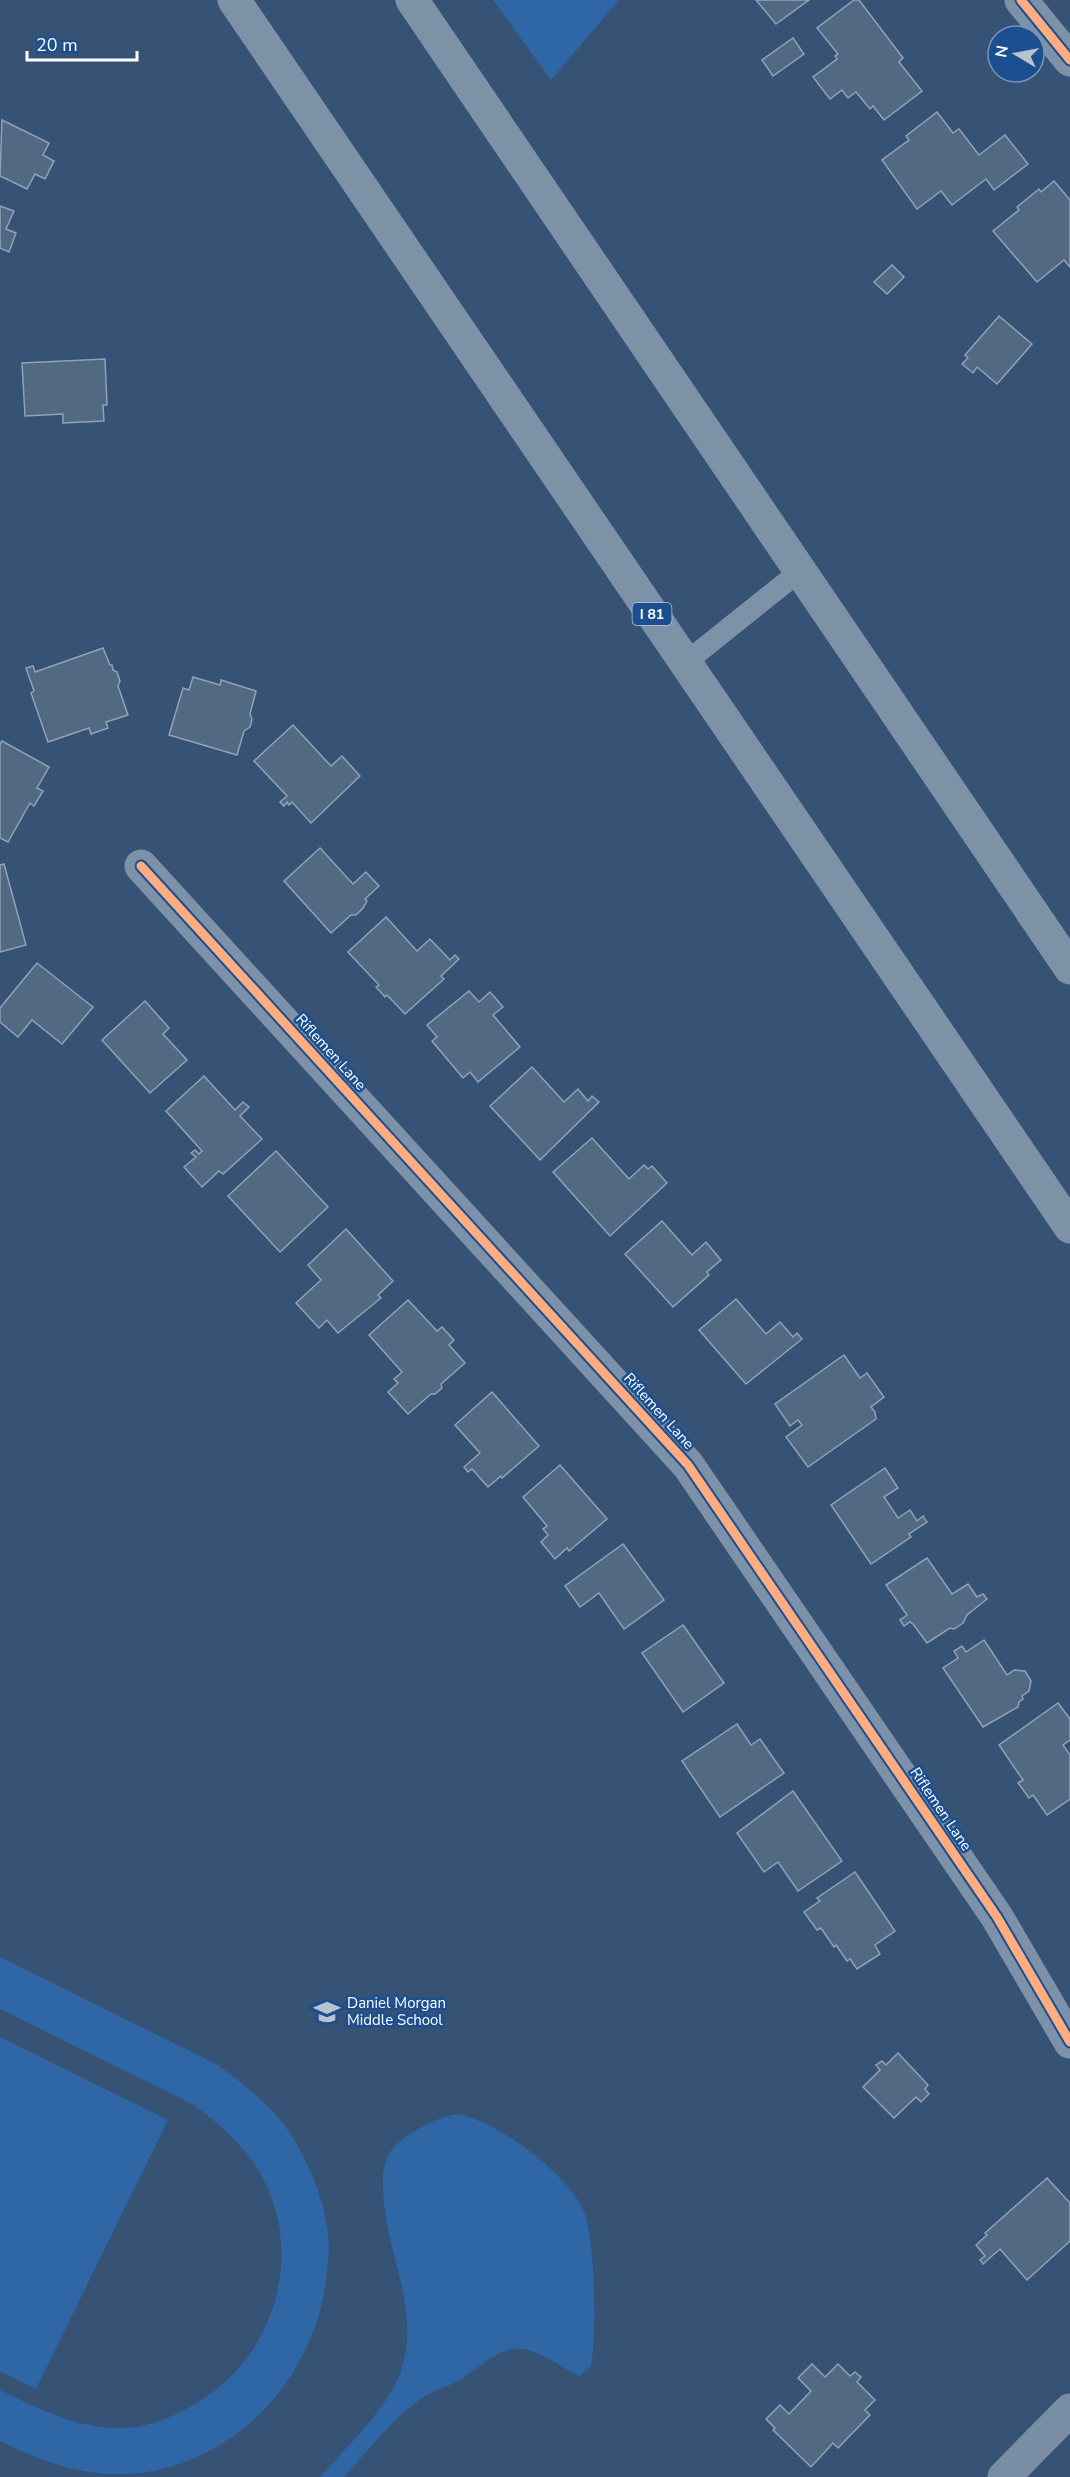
<svg xmlns="http://www.w3.org/2000/svg" width="1070" height="2477" font-family="'Nunito Sans',sans-serif">
  <rect width="100%" height="100%" fill="#365274"/>
  <g fill="#2f66a5">
    <path d="M493,0h126l-68,80z"/>
    <path d="M0,1957l218,108c28,21 59,45 77,76 17,29 29,60 33,93 2,15 0,31 -2,45 -12,101 -92,187 -196,195 -47,3 -89,-13 -130,-33v-51c40,19 79,40 125,38 35,-2 67,-20 94,-41 65,-53 83,-151 36,-222 -16,-24 -38,-43 -61,-60l-194,-96z"/>
    <path d="M0,2037l168,83 -132,269 -36,-18z"/>
    <path d="M458,2114c39,7 113,61 127,100 10,28 12,121 6,152l-11,10c-21,-8 -42,-30 -67,-27 -20,3 -37,22 -55,32 -9,5 -20,8 -29,13 -33,19 -59,55 -85,83h-24c28,-32 72,-72 83,-113 15,-54 -14,-108 -19,-161 -1,-14 -3,-31 3,-45 5,-13 20,-23 33,-30 13,-7 23,-12 38,-14z"/>
  </g>
  <g fill="#526984" stroke="#92a2b6" stroke-width="1.5">
    <path d="M756,0h53l-33,24z"/>
    <path d="M854,0h5l44,58 -4,4 23,29 -38,29 -11,-14 -3,3 -14,-17 -8,6 -6,-8 -12,9 -17,-22 24,-18 -2,-3 3,-2 -21,-26z"/>
    <path d="M793,38l11,16 -31,22 -11,-16z"/>
    <path d="M937,112l16,21 6,-4 20,26 26,-20 23,29 -34,26 -8,-11 -34,26 -11,-14 -24,18 -35,-49 27,-20 -3,-4z"/>
    <path d="M2,120l47,23 -6,12 11,6 -9,18 -10,-5 -8,15 -27,-13z"/>
    <path d="M1054,181l16,19v67l-6,-7 -27,22 -44,-51 26,-21 -2,-3 22,-18 2,3z"/>
    <path d="M0,206l14,5 -8,18 10,4 -7,19 -9,-4z"/>
    <path d="M892,265l12,12 -17,17 -13,-12z"/>
    <path d="M999,316l33,28 -35,40 -20,-17 -4,6 -11,-9 6,-6 -3,-3z"/>
    <path d="M105,359l2,46h-4l1,16 -41,2v-9l-38,2 -3,-53z"/>
    <path d="M103,648l7,17h2l1,5 4,2 3,9 -2,5 10,29 -22,7 2,6 -17,6 -2,-6 -41,14 -17,-49 3,-2 -8,-23 7,-2 2,6z"/>
    <path d="M193,677l27,8 1,-5 35,11 -6,23 2,5 -2,8 -6,4 -7,24 -68,-20 14,-47 6,2z"/>
    <path d="M293,725l38,41 11,-10 18,20 -49,47 -19,-21 -3,3 -2,-3 -3,4 -4,-4 7,-6 -33,-35z"/>
    <path d="M2,741l47,26 -12,21 6,3 -9,15 -4,-3 -22,39 -8,-4v-94z"/>
    <path d="M320,848l33,36 13,-12 13,14 -14,13 2,2 -4,7 -7,7h-5l-20,18 -47,-52z"/>
    <path d="M4,864l22,81 -26,7v-87z"/>
    <path d="M386,917l31,34 13,-12 20,21 5,-5 4,4 -18,17 3,3 -39,35 -18,-19 -2,2 -9,-10 3,-2 -31,-33z"/>
    <path d="M37,963l56,44 -31,37 -30,-24 -14,17 -18,-15v-14z"/>
    <path d="M469,991l10,11 11,-10 13,15 -10,8 27,32 -42,35 -8,-10 -7,6 -31,-37 5,-4 -10,-12z"/>
    <path d="M145,1001l24,27 -6,6 24,26 -37,33 -48,-53z"/>
    <path d="M532,1067l32,35 14,-13 10,12 4,-5 7,6 -59,58 -50,-54z"/>
    <path d="M204,1076l31,34 8,-8 6,5 -9,9 22,23 -39,35 -4,-3 -17,16 -18,-20 12,-10 -5,-4 4,-3 4,4 3,-3 -36,-40z"/>
    <path d="M592,1138l37,41 15,-14 4,4 4,-3 15,17 -57,53 -57,-64z"/>
    <path d="M276,1151l52,56 -48,45 -52,-56z"/>
    <path d="M662,1221l30,34 14,-13 15,18 -14,12 2,3 -36,32 -48,-53z"/>
    <path d="M346,1229l47,52 -15,14 3,3 -43,35 -11,-13 -8,8 -23,-25 25,-23 -13,-15z"/>
    <path d="M736,1299l30,35 14,-12 13,15 4,-4 5,6 -56,45 -47,-54z"/>
    <path d="M408,1300l29,31 5,-4 12,13 -5,5 16,18 -24,21 1,4 -7,6h-4l-23,20 -20,-22 10,-9 -4,-4 8,-7 -33,-37z"/>
    <path d="M844,1355l16,23 7,-5 17,24 -13,10 4,5 1,7 -68,48 -22,-30 16,-12 -4,-5 -8,6 -15,-22z"/>
    <path d="M492,1392l47,54 -37,32 -1,-2 -13,11 -16,-18 -4,3 -4,-5 16,-14 -25,-28z"/>
    <path d="M560,1465l47,54 -38,32 -2,-3 -12,11 -14,-17 7,-7 -5,-6 4,-3 -24,-29z"/>
    <path d="M885,1468l13,20 -14,9 14,21 12,-8 7,11 6,-5 4,6 -18,12 2,3 -40,27 -40,-59z"/>
    <path d="M623,1544l41,56 -40,29 -25,-36 -19,14 -15,-21z"/>
    <path d="M927,1558l25,36 16,-10 9,13 6,-3 4,5 -20,16 -4,8 -9,6 -4,-1 -23,15 -14,-19 -3,-2 -6,4 -4,-6 7,-5 -21,-30z"/>
    <path d="M683,1625l41,58 -41,29 -41,-59z"/>
    <path d="M984,1640l23,35 7,-5 11,1 6,10 -2,10 -7,5 1,3 -4,3 -1,5 -35,20 -40,-59 15,-10 -4,-7 8,-5 4,6z"/>
    <path d="M1058,1703l12,16v21l-7,5 7,10v44l-23,16 -14,-20 -4,3 -11,-15 5,-3 -24,-35z"/>
    <path d="M737,1724l14,21 9,-6 24,34 -64,44 -38,-56z"/>
    <path d="M793,1791l49,70 -44,30 -20,-29 -14,10 -27,-39z"/>
    <path d="M855,1872l40,59 -20,14 5,9 -23,15 -7,-10 -3,2 -11,-16 -2,2 -13,-19 -4,2 -13,-18 16,-11 -3,-3z"/>
    <path d="M898,2053l30,32 -3,4 4,5 -8,8 -5,-5 -22,21 -31,-31 17,-17 -4,-5 6,-4 4,4z"/>
    <path d="M1047,2178l23,25v38l-43,39 -27,-31 -17,15 -3,-4 5,-4 -9,-11 11,-10 -2,-2z"/>
    <path d="M812,2364l13,13 13,-13 12,12 5,-4 6,5 -4,5 18,18 -10,10 5,5 -32,33 -5,-5 -22,24 -38,-37 2,-2 -9,-9 14,-14 9,9 22,-23 -13,-13z"/>
  </g>
  <g fill="none" stroke-linecap="round" stroke-linejoin="round">
    <path stroke="#7d92a8" stroke-width="21" d="M685,663l115,-92"/>
    <path stroke="#7d92a8" stroke-width="33" d="M141,866l547,599 309,452 73,125"/>
    <path stroke="#7d92a8" stroke-width="33" d="M1021,0l49,60"/>
    <path stroke="#798da4" stroke-width="33" d="M1004,2477l66,-67"/>
    <g stroke="#7e92a7" stroke-width="33">
      <path d="M234,0l836,1227"/>
      <path d="M412,0l658,968"/>
    </g>
    <g stroke="#1b4f8f" stroke-width="13">
      <g id="cycleway">
        <path d="M1021,0l49,60"/>
        <path d="M141,866l547,599 309,452 73,125"/>
      </g>
    </g>
    <use href="#cycleway" stroke="#ffac80" stroke-width="9"/>
  </g>
  <defs>
    <g id="school-bare" transform="scale(2.07)"><path d="M0-5L7-2L0 1L-7-2ZM-4 1L0 2.5L4 1V4Q0 6-4 4Z" fill="#b9c2ce" stroke="#1b4f8f" stroke-width="2.5" paint-order="stroke"/></g>
  </defs>
  <g fill-rule="evenodd">
    <use href="#school-bare" x="327" y="2012"/>
  </g>
  <g text-anchor="middle" stroke-width="5" stroke-linejoin="round" paint-order="stroke">
    <rect fill="#1b4f8f" stroke="#bbcadd" stroke-width="1.5" x="632.5" y="603" width="39" height="22" rx="4.5"/>
    <g font-size="14" font-weight="bold" fill="#fff">
      <text x="652" y="619">I 81</text>
    </g>
    <g font-size="15" fill="#fff" stroke="#1b4f8f">
      <text transform="translate(331 1052) rotate(48)" y="5">Riflemen Lane</text>
      <text transform="translate(659 1411) rotate(48)" y="5">Riflemen Lane</text>
      <text transform="translate(941 1809) rotate(56)" y="5">Riflemen Lane</text>
    </g>
    <g font-size="15" fill="#fff" stroke="#1b4f8f" text-anchor="start">
      <text x="347" y="2008">Daniel Morgan<tspan x="347" dy="17">Middle School</tspan></text>
    </g>
  </g>
  <g transform="translate(1016 54) rotate(280)"><circle r="28" fill="#1b4f8f" stroke="#7695bc" stroke-width="1.5"/>
  <path d="M0-4.5L10 22L0 15L-10 22Z" fill="#b9c2ce"/>
  <text y="-9" font-size="16" font-weight="bold" text-anchor="middle" fill="#ffffff">N</text>
  </g>
  <path d="M27 51v9h110v-9" fill="none" stroke="#ffffff" stroke-width="3"/>
  <text x="36" y="51" font-size="18" fill="#ffffff" stroke="#1b4f8f" stroke-width="4.5" paint-order="stroke">20 m</text>
</svg>
